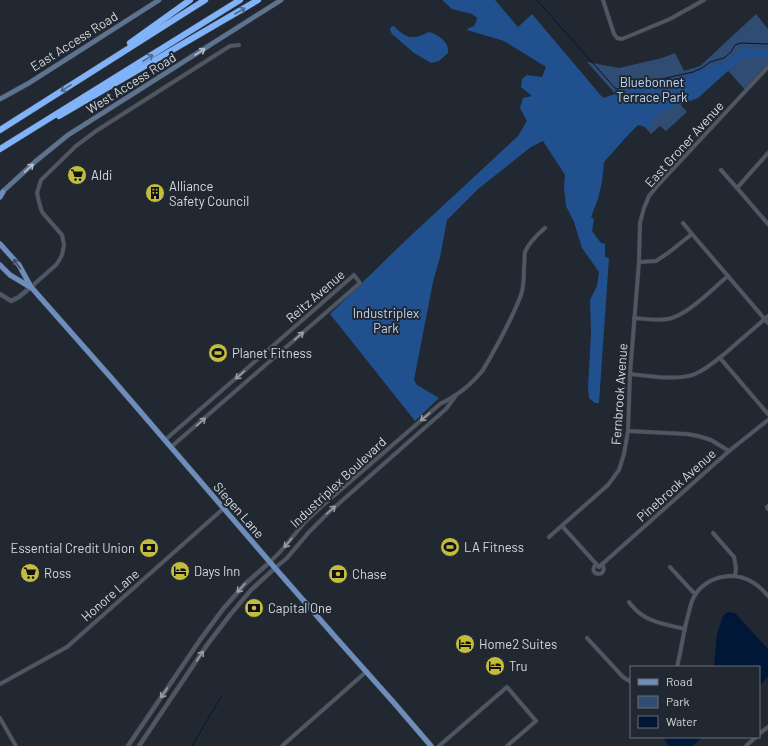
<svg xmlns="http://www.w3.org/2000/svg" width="768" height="746" font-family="Barlow,sans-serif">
  <rect width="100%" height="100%" fill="#212831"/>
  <path fill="#304c73" d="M756,14l12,15v37l-22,25 -23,-26 -44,38 8,9 -21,19 -6,-5 -9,8 -64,-72 32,6 43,-10 13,-5 9,18 16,-5z"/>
  <g fill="#20508e">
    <path d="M442,0h53l23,27 14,-13 71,84 21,-7 61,-13 28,-13 12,-3 18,-14 25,2v6l-2,2 -14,-1 -13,4 -41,37 -35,13 -9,6 -3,11 -13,-3 -9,9 -25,28 -2,20 -4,17 -7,18 3,2 -2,12 9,12 4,1v13l4,1 -10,145h-4l-6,-5 -1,-11 3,-53 -1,-34 7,-14 2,-14 -17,-24 -8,-26 -8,-16 -2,-19 1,-12 -22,-34 -12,6 -53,42 -31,31 -7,37 -7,25 -19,98 3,5 22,13 -24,23 -85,-107 76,-74 112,-104 9,-15 -7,-13 3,-10 9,-2 -11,-9 1,-8 5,-4 15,2 4,-10 -42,-26 -37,-11 2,-2 5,-2 2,-4 1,-4 -5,-4 -20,-5z"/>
    <path d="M394,26c12,13 19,14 35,6 9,2 21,11 19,21l-9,8 -8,2 -17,-10 -22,-19 -2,-4 1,-3z"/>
  </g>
  <g fill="#011737">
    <path d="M728,612l7,1 33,36v28l-9,9v-19h-45l3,-33 6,-18z"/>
    <path d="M663,737h40l-11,9h-23z"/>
  </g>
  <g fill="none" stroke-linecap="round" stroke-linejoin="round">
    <g stroke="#011737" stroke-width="1">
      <path d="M537,0l78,88 2,1 76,-17 9,-4 8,-6 14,-4 7,-6 4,-7 6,-2 27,1"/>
      <path d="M192,746l30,-51"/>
    </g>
    <g stroke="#3f454c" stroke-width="4.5">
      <g id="minor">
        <path d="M603,0l11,34 3,4 5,1 48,-20 34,-19"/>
        <path d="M721,170l16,18 31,36"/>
        <path d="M737,188l31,-35"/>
        <path d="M683,223l9,11 76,89"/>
        <path d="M639,262l17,-1 12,-8 24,-19"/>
        <path d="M31,287l26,-23 5,-9 2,-10 -2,-10 -20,-23 -3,-10 -2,-9 4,-13 35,-34 20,-15 134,-85 9,-1"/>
        <path d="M634,318c11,1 23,3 34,1 20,-4 44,-30 60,-43"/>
        <path d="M720,358l48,56"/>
        <path d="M630,374c18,2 48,7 65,0 12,-5 23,-15 33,-23 13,-12 27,-23 40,-35"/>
        <path d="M628,431l59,3 11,2 13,4 18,11"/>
        <path d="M165,440l189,-165 6,8 -189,164"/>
        <path d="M768,506l-1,1 1,2"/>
        <path d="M562,526l37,41 130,-116 39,-31"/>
        <path d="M713,533l21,24 2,11 -1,8"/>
        <path d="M549,537l59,-52 11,-15 5,-16 4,-23 2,-57 9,-112 1,-39 4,-15 5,-12 9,-11 110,-118"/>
        <path d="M270,562l10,-10 25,-30 17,-16 118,-102c18,-9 30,-18 43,-34 14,-24 28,-49 38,-75 3,-9 3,-19 3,-28 1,-5 0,-11 1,-15 4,-10 13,-18 20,-24"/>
        <path d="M596,564c-10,12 14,14 6,0"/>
        <path d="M670,567l22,24 4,3"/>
        <path d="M275,568l12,-10 22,-26 19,-19 118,-104 9,-12"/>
        <path d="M629,602c2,3 5,6 8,9 13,12 32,14 48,18"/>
        <path d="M587,638l36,39 8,5"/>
        <path d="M677,667c4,-16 6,-32 10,-48 2,-6 3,-13 5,-18 6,-16 23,-25 39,-25 16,0 27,8 37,20"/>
        <path d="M0,684l67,-37 157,-139"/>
        <path d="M0,718l16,28"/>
        <path d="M759,734l9,-7"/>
        <path d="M282,746l85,-75"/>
        <path d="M439,746l68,-59 29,34 -29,25"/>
        <path d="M746,746l10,-9"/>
      </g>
    </g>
    <g stroke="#3f454c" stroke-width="5">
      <g id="tertiary">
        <path d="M0,294l11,7 8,-4 12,-10"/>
        <path d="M128,746l72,-106 23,-31 22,-25 25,-22"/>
        <path d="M139,746l68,-101 23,-30 21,-25 24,-22"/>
      </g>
    </g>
    <g stroke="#3f454c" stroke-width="5.5">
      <g id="secondary">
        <path d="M0,99l29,-16 130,-83"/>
        <path d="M0,194l36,-33 32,-26 213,-135"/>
      </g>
    </g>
    <g stroke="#3f454c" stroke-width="6">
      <g id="primary">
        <path d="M0,197l3,-5"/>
        <path d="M0,244l19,21 12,22 83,94 161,187 63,72 57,64 36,42"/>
        <path d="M0,265l10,10 20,12"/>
      </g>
    </g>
    <g stroke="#3f454c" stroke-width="7">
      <g id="motorway">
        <path d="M130,43l60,-43"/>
        <path d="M59,116l199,-116"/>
        <path d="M0,130l205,-130"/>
        <path d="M0,149l240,-149"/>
      </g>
    </g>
    <use href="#minor" stroke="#505762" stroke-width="3.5"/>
    <use href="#tertiary" stroke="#505762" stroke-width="4"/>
    <use href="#secondary" stroke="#5e738f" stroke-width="4.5"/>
    <use href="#primary" stroke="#6d8ebd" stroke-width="5"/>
    <use href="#motorway" stroke="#80b3f9" stroke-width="6"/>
  </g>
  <defs><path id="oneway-shaft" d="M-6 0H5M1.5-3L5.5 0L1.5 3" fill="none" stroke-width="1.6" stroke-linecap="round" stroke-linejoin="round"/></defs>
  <g stroke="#4c678b">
    <use href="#oneway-shaft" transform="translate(240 11) rotate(-30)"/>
    <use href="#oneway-shaft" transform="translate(148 58) rotate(-32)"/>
    <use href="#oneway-shaft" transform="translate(66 88) rotate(148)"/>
  </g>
  <g stroke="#b6c0cb">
    <use href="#oneway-shaft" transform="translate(200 52) rotate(-32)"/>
    <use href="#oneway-shaft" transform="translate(29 168) rotate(-43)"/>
  </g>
  <use stroke="#3c4c62" href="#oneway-shaft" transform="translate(17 264) rotate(-126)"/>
  <g stroke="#999ea7">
    <use href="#oneway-shaft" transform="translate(299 336) rotate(-41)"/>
    <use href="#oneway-shaft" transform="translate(240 375) rotate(139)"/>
    <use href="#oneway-shaft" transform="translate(425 417) rotate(140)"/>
    <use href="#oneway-shaft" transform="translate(201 422) rotate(-41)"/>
    <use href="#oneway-shaft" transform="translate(331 510) rotate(-42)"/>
    <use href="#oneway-shaft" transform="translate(288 543) rotate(130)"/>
    <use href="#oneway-shaft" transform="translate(241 588) rotate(132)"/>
    <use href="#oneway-shaft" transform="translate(200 656) rotate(-56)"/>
    <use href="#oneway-shaft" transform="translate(164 693) rotate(124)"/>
  </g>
  <defs>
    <g id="supermarket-disc" transform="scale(1)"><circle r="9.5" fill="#c3bd3e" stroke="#212831"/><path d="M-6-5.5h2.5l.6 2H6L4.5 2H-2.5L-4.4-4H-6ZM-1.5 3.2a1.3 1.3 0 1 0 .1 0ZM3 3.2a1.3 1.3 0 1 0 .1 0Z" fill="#111"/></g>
    <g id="building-disc" transform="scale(1)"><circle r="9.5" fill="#c3bd3e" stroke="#212831"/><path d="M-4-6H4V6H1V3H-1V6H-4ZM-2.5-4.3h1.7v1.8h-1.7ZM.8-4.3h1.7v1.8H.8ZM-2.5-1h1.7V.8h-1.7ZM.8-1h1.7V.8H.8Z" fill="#111"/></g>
    <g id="stadium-disc" transform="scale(1)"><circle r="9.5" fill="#c3bd3e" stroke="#212831"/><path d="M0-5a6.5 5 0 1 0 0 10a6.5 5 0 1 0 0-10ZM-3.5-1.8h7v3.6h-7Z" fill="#111"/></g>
    <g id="bank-disc" transform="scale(1)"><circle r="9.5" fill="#c3bd3e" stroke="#212831"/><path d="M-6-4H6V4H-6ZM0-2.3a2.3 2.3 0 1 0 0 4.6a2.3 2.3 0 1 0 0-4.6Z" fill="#111"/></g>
    <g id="hotel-disc" transform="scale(1)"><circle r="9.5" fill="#c3bd3e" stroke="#212831"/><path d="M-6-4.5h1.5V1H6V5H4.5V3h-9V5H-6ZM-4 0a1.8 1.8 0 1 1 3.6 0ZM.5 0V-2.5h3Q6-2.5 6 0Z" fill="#111"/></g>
  </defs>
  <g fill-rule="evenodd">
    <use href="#supermarket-disc" x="77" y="175"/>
    <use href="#building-disc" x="155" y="193"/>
    <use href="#stadium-disc" x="218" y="353"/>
    <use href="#stadium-disc" x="450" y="547"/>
    <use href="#bank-disc" x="149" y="548"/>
    <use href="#hotel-disc" x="180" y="571"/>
    <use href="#supermarket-disc" x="30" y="573"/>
    <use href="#bank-disc" x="338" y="574"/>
    <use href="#bank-disc" x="254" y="608"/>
    <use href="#hotel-disc" x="465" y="644"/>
    <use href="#hotel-disc" x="495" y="666"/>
  </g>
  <g text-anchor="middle" stroke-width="4" stroke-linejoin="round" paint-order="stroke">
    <g font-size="13" fill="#d4d9df" stroke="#212831">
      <text transform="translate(74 41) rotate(-32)" y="5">East Access Road</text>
      <text transform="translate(131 83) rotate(-32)" y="5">West Access Road</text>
      <text transform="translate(684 144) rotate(-48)" y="5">East Groner Avenue</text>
      <text transform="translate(315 296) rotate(-41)" y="5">Reitz Avenue</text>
      <text transform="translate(619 394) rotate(-86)" y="5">Fernbrook Avenue</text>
      <text transform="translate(338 482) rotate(-43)" y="5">Industriplex Boulevard</text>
      <text transform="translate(676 485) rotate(-42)" y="5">Pinebrook Avenue</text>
      <text transform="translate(239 510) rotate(49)" y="5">Siegen Lane</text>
      <text transform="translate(110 595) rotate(-41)" y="5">Honore Lane</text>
    </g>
    <g font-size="13" fill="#bcd6fa" stroke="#212831">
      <text x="652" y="87">Bluebonnet<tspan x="652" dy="15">Terrace Park</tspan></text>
      <text x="386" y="318">Industriplex<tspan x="386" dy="15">Park</tspan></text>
    </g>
    <g font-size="13" fill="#d4d9df" stroke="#212831" text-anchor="start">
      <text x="91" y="180">Aldi</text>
      <text x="169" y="191">Alliance<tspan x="169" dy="15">Safety Council</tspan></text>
      <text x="232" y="358">Planet Fitness</text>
      <text x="464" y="552">LA Fitness</text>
      <text x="135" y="553" text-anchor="end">Essential Credit Union</text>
      <text x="194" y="576">Days Inn</text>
      <text x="44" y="578">Ross</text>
      <text x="352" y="579">Chase</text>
      <text x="268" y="613">Capital One</text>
      <text x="479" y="649">Home2 Suites</text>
      <text x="509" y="671">Tru</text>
    </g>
  </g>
  <rect x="630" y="666" width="130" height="72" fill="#212831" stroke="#696f77"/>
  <rect x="638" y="679" width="20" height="6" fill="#6d8ebd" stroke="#696f77"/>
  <text x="666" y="686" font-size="12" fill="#d4d9df">Road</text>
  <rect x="638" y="696" width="20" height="12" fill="#304c73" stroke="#696f77"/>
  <text x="666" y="706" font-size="12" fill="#d4d9df">Park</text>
  <rect x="638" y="716" width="20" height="12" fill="#011737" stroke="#696f77"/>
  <text x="666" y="726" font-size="12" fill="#d4d9df">Water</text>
</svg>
